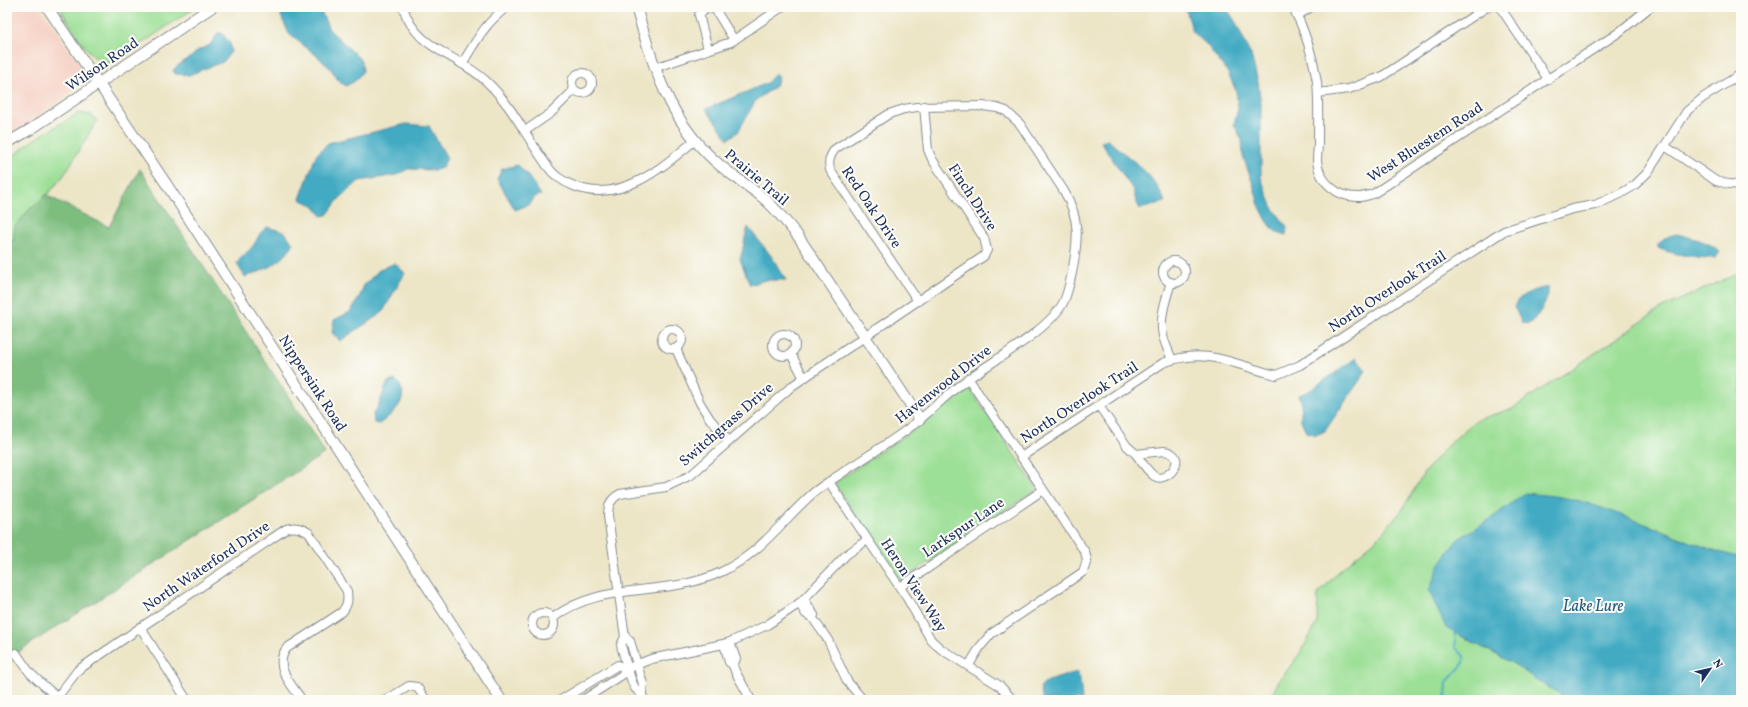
<svg xmlns="http://www.w3.org/2000/svg" width="1748" height="707" font-family="Vollkorn,serif">
  <rect width="100%" height="100%" fill="#fdfcf7"/>
  <filter id="ink" filterUnits="userSpaceOnUse"><feTurbulence type="fractalNoise" baseFrequency=".025" numOctaves="2"/><feDisplacementMap in="SourceGraphic" scale="8" xChannelSelector="R" yChannelSelector="G"/><feConvolveMatrix kernelMatrix="1 2 1 2 8 2 1 2 1" color-interpolation-filters="sRGB"/></filter>
  <filter id="wash" filterUnits="userSpaceOnUse"><feTurbulence type="fractalNoise" baseFrequency=".012" numOctaves="4" result="noise"/><feDisplacementMap in="SourceGraphic" scale="16" xChannelSelector="R" yChannelSelector="G"/><feGaussianBlur stdDeviation="0.9" result="paint"/><feColorMatrix in="noise" values="0 0 0 0 0 0 0 0 0 0 0 0 0 0 0 0 0 1.4 0 .05"/><feComposite in="paint" operator="in"/></filter>
  <g filter="url(#wash)">
    <rect width="100%" height="100%" fill="#ece5c6"/>
    <path fill="#f6d1c5" d="M7,7h33l40,58 2,7 -1,6 -13,16 -42,31 -19,10z"/>
    <g fill="#9cdf96" stroke="#5c877a">
      <path d="M59,7h137l-82,55c-4,1 -8,2 -12,0 -17,-8 -32,-39 -43,-55z"/>
      <path d="M79,113l13,2 5,6 -33,54 -14,17 -20,17 -17,32h-6v-83l13,-7 13,-11z"/>
      <path d="M1741,272v286l-28,-7 -51,-21 -84,-30 -89,20 -31,19 -12,89 68,36 27,19 19,11 4,6h-295l10,-19 22,-29 16,-29 1,-29 24,-26 35,-29 25,-29 22,-37 23,-27 29,-26 36,-11 150,-101z"/>
      <path d="M967,384l70,105 -137,93 -66,-99 89,-60z"/>
    </g>
    <path fill="#7dbe7f" stroke="#4c766e" d="M140,169l185,284 -318,206v-418h6l2,-15 15,-17 16,-14 63,32z"/>
    <g fill="#43abc3" stroke="#2f6d90">
      <path d="M282,7h37l10,22 32,31 2,11 -8,10 -9,5 -8,-6 -7,-11 -14,-13 -28,-22 -8,-18z"/>
      <path d="M1185,7h41l10,16 15,32 7,27 3,22v74l11,28 15,21 -1,8 -11,-4 -8,-10 -8,-16 -6,-21 -10,-27 -1,-17 -8,-16 4,-16 -2,-17 -8,-18 -22,-29 -13,-12z"/>
      <path d="M218,33h4l8,10 1,9 -8,10 -14,5 -20,8 -14,-1 -2,-4 7,-6 11,-7 6,-6 13,-6z"/>
      <path d="M775,74l4,3 -2,6 -5,6 -16,11 -18,32 -10,7 -22,-30 61,-26z"/>
      <path d="M406,124l23,2 18,32 -5,10 -8,2 -26,-1 -11,6 -38,6 -20,18 -12,16 -5,1 -8,-10 -14,-7 16,-44 12,-12z"/>
      <path d="M1108,140c22,20 46,32 57,62l-25,7 -4,-8 -3,-11 -32,-48z"/>
      <path d="M518,165l10,11 13,19 -6,2 -7,8 -13,5 -18,-31 5,-10z"/>
      <path d="M267,227l18,5 8,12c-8,18 -30,27 -48,33l-8,-13c4,-8 9,-10 15,-17 7,-8 5,-13 15,-20z"/>
      <path d="M748,227l24,30 14,23h-21l-15,5 -10,-26c4,-11 4,-22 8,-32z"/>
      <path d="M1677,234c14,4 33,7 43,18l-4,6c-16,0 -44,-3 -58,-10v-4l11,-8z"/>
      <path d="M395,263l10,10 -23,40 -42,28 -8,-8 2,-13 16,-8 9,-14 5,-13 15,-15z"/>
      <path d="M1548,287c2,12 -9,29 -19,37l-7,-1 -8,-16c5,-14 21,-17 34,-20z"/>
      <path d="M1356,358l10,12 -2,4 -39,57 -9,4 -10,-3 -5,-12v-20l-2,-5 10,-4z"/>
      <path d="M396,380c17,18 -2,33 -17,44l-5,-1 -1,-10 4,-5 11,-26z"/>
      <path d="M1525,493c17,2 37,3 54,8 55,15 106,43 162,57v142h-177l-4,-6 -19,-11 -27,-19 -68,-36 -17,-37 11,-28 18,-24 31,-19z"/>
      <path d="M1077,672l3,7 2,21h-39l-3,-13 8,-6z"/>
    </g>
    <g fill="none" stroke-linecap="round" stroke-linejoin="round">
      <path stroke="#43abc3" stroke-width="2" d="M1446,700l1,-18 17,-19v-7l-9,-9 1,-7 -2,-8"/>
    </g>
  </g>
  <g filter="url(#ink)">
    <g fill="none" stroke-linecap="round" stroke-linejoin="round">
      <g stroke="#848a92" stroke-width="10">
        <g id="minor">
          <path d="M403,7c12,42 54,47 83,74 27,25 41,58 62,86 6,9 16,15 26,19 45,19 90,-19 121,-46"/>
          <path d="M1293,7c12,24 20,48 24,75 2,20 1,40 1,61 0,5 -1,12 -1,18 2,21 21,37 42,36 4,0 10,-2 14,-3l245,-161 32,-26"/>
          <path d="M1500,7l48,72"/>
          <path d="M1297,16l14,-9"/>
          <path d="M708,49l-9,-34 6,-7 10,1 19,31"/>
          <path d="M462,64c14,-23 23,-41 45,-57"/>
          <path d="M654,68l77,-26 51,-35"/>
          <circle cx="582" cy="83" r="10"/>
          <path d="M1318,93l31,-4 32,-12 106,-70"/>
          <path d="M525,131l26,-18 23,-23"/>
          <path d="M1665,146l51,35 13,3 12,1"/>
          <circle cx="1174" cy="272" r="11"/>
          <path d="M1171,282c-5,17 -12,36 -8,54 2,8 6,16 9,24"/>
          <circle cx="672" cy="339" r="10"/>
          <circle cx="784" cy="345" r="11"/>
          <path d="M676,349l24,54 10,16 19,22"/>
          <path d="M791,354l13,24"/>
          <path d="M968,378l117,174 2,8 -4,12 -92,62 -11,13 -11,18"/>
          <path d="M1099,406l28,40 9,8"/>
          <path d="M1164,451c27,4 3,34 -10,25 -7,-5 -13,-15 -18,-22z"/>
          <path d="M1021,457l142,-94c44,-17 71,2 113,12l24,-10 204,-134 68,-22 23,-4 25,-11 15,-9 13,-13 39,-61 17,-14 37,-23"/>
          <path d="M829,482l78,116 24,42 10,9 59,37 13,14"/>
          <path d="M900,587l143,-97"/>
          <path d="M804,599l10,16 -2,2"/>
          <path d="M799,603l7,11 6,3 16,23 19,41 16,19"/>
          <circle cx="543" cy="624" r="11"/>
          <path d="M553,618c48,-38 114,-20 168,-46 40,-19 59,-49 91,-78 9,-8 20,-14 30,-21 22,-15 46,-29 67,-45 21,-15 38,-35 59,-49 26,-19 83,-50 96,-78 4,-9 6,-19 8,-28 6,-32 9,-53 -8,-82l-44,-67 -14,-13 -9,-3 -14,-2 -66,1 -13,2 -15,5 -54,35c-5,7 -7,12 -5,21l88,131"/>
          <path d="M140,627l47,73"/>
          <path d="M625,637l-17,-121c0,-10 2,-17 12,-22l46,-7 25,-12 101,-89 192,-130 3,-6 -3,-12 -52,-79 -4,-9 -4,-44"/>
          <path d="M625,637l-4,8c2,8 10,37 14,43 5,6 7,4 9,12"/>
          <path d="M625,637l5,4 13,43 -1,8"/>
          <path d="M730,642l6,17 -3,6 2,6 16,29"/>
          <path d="M724,644l5,18 4,3"/>
          <path d="M16,653l14,20 30,27"/>
          <path d="M626,669l25,-10 77,-16 39,-18 33,-22 46,-48 21,-15"/>
          <path d="M55,700l23,-30 25,-17 183,-124c9,-3 15,-1 23,4l38,58c1,9 1,14 -5,21l-55,36c-15,18 5,37 15,52"/>
          <path d="M386,700l23,-14 8,1 9,13"/>
          <path d="M561,700l57,-35 8,4"/>
          <path d="M583,700l39,-25 4,-6"/>
        </g>
      </g>
      <g stroke="#848a92" stroke-width="12">
        <g id="tertiary">
          <path d="M47,7l120,178 334,515"/>
          <path d="M636,7c17,58 32,112 79,154 14,13 31,23 46,35 14,11 25,26 37,40l122,183"/>
          <path d="M7,143l24,-14 181,-122"/>
        </g>
      </g>
      <use href="#minor" stroke="#fff" stroke-width="8"/>
      <use href="#tertiary" stroke="#fff" stroke-width="10"/>
    </g>
  </g>
  <g text-anchor="middle" stroke-width="4" stroke-linejoin="round" paint-order="stroke">
    <g font-size="15" fill="#1b2f5e" stroke="#fdfcf7">
      <text transform="translate(102 64) rotate(-34)" y="5">Wilson Road</text>
      <text transform="translate(1425 142) rotate(-33)" y="5">West Bluestem Road</text>
      <text transform="translate(757 177) rotate(40)" y="5">Prairie Trail</text>
      <text transform="translate(973 197) rotate(57)" y="5">Finch Drive</text>
      <text transform="translate(872 207) rotate(56)" y="5">Red Oak Drive</text>
      <text transform="translate(1387 291) rotate(-33)" y="5">North Overlook Trail</text>
      <text transform="translate(313 383) rotate(57)" y="5">Nippersink Road</text>
      <text transform="translate(943 384) rotate(-38)" y="5">Havenwood Drive</text>
      <text transform="translate(1079 402) rotate(-33)" y="5">North Overlook Trail</text>
      <text transform="translate(726 424) rotate(-41)" y="5">Switchgrass Drive</text>
      <text transform="translate(963 527) rotate(-34)" y="5">Larkspur Lane</text>
      <text transform="translate(206 566) rotate(-34)" y="5">North Waterford Drive</text>
      <text transform="translate(914 585) rotate(57)" y="5">Heron View Way</text>
    </g>
    <g font-size="16" font-style="italic" fill="#295a81" stroke="#fdfcf7">
      <text x="1593" y="611">Lake Lure</text>
    </g>
  </g>
  <rect width="1748" height="707" fill="none" stroke="#fdfcf7" stroke-width="24"/>
  <g transform="translate(1710 669) rotate(56)" stroke="#fdfcf7" stroke-width="3" paint-order="stroke">
  <path d="M0-3L7 15L0 10L-7 15Z" fill="#1b2f5e"/>
  <text y="-6" font-size="11" font-weight="bold" text-anchor="middle" fill="#1b2f5e">N</text>
  </g>
</svg>
